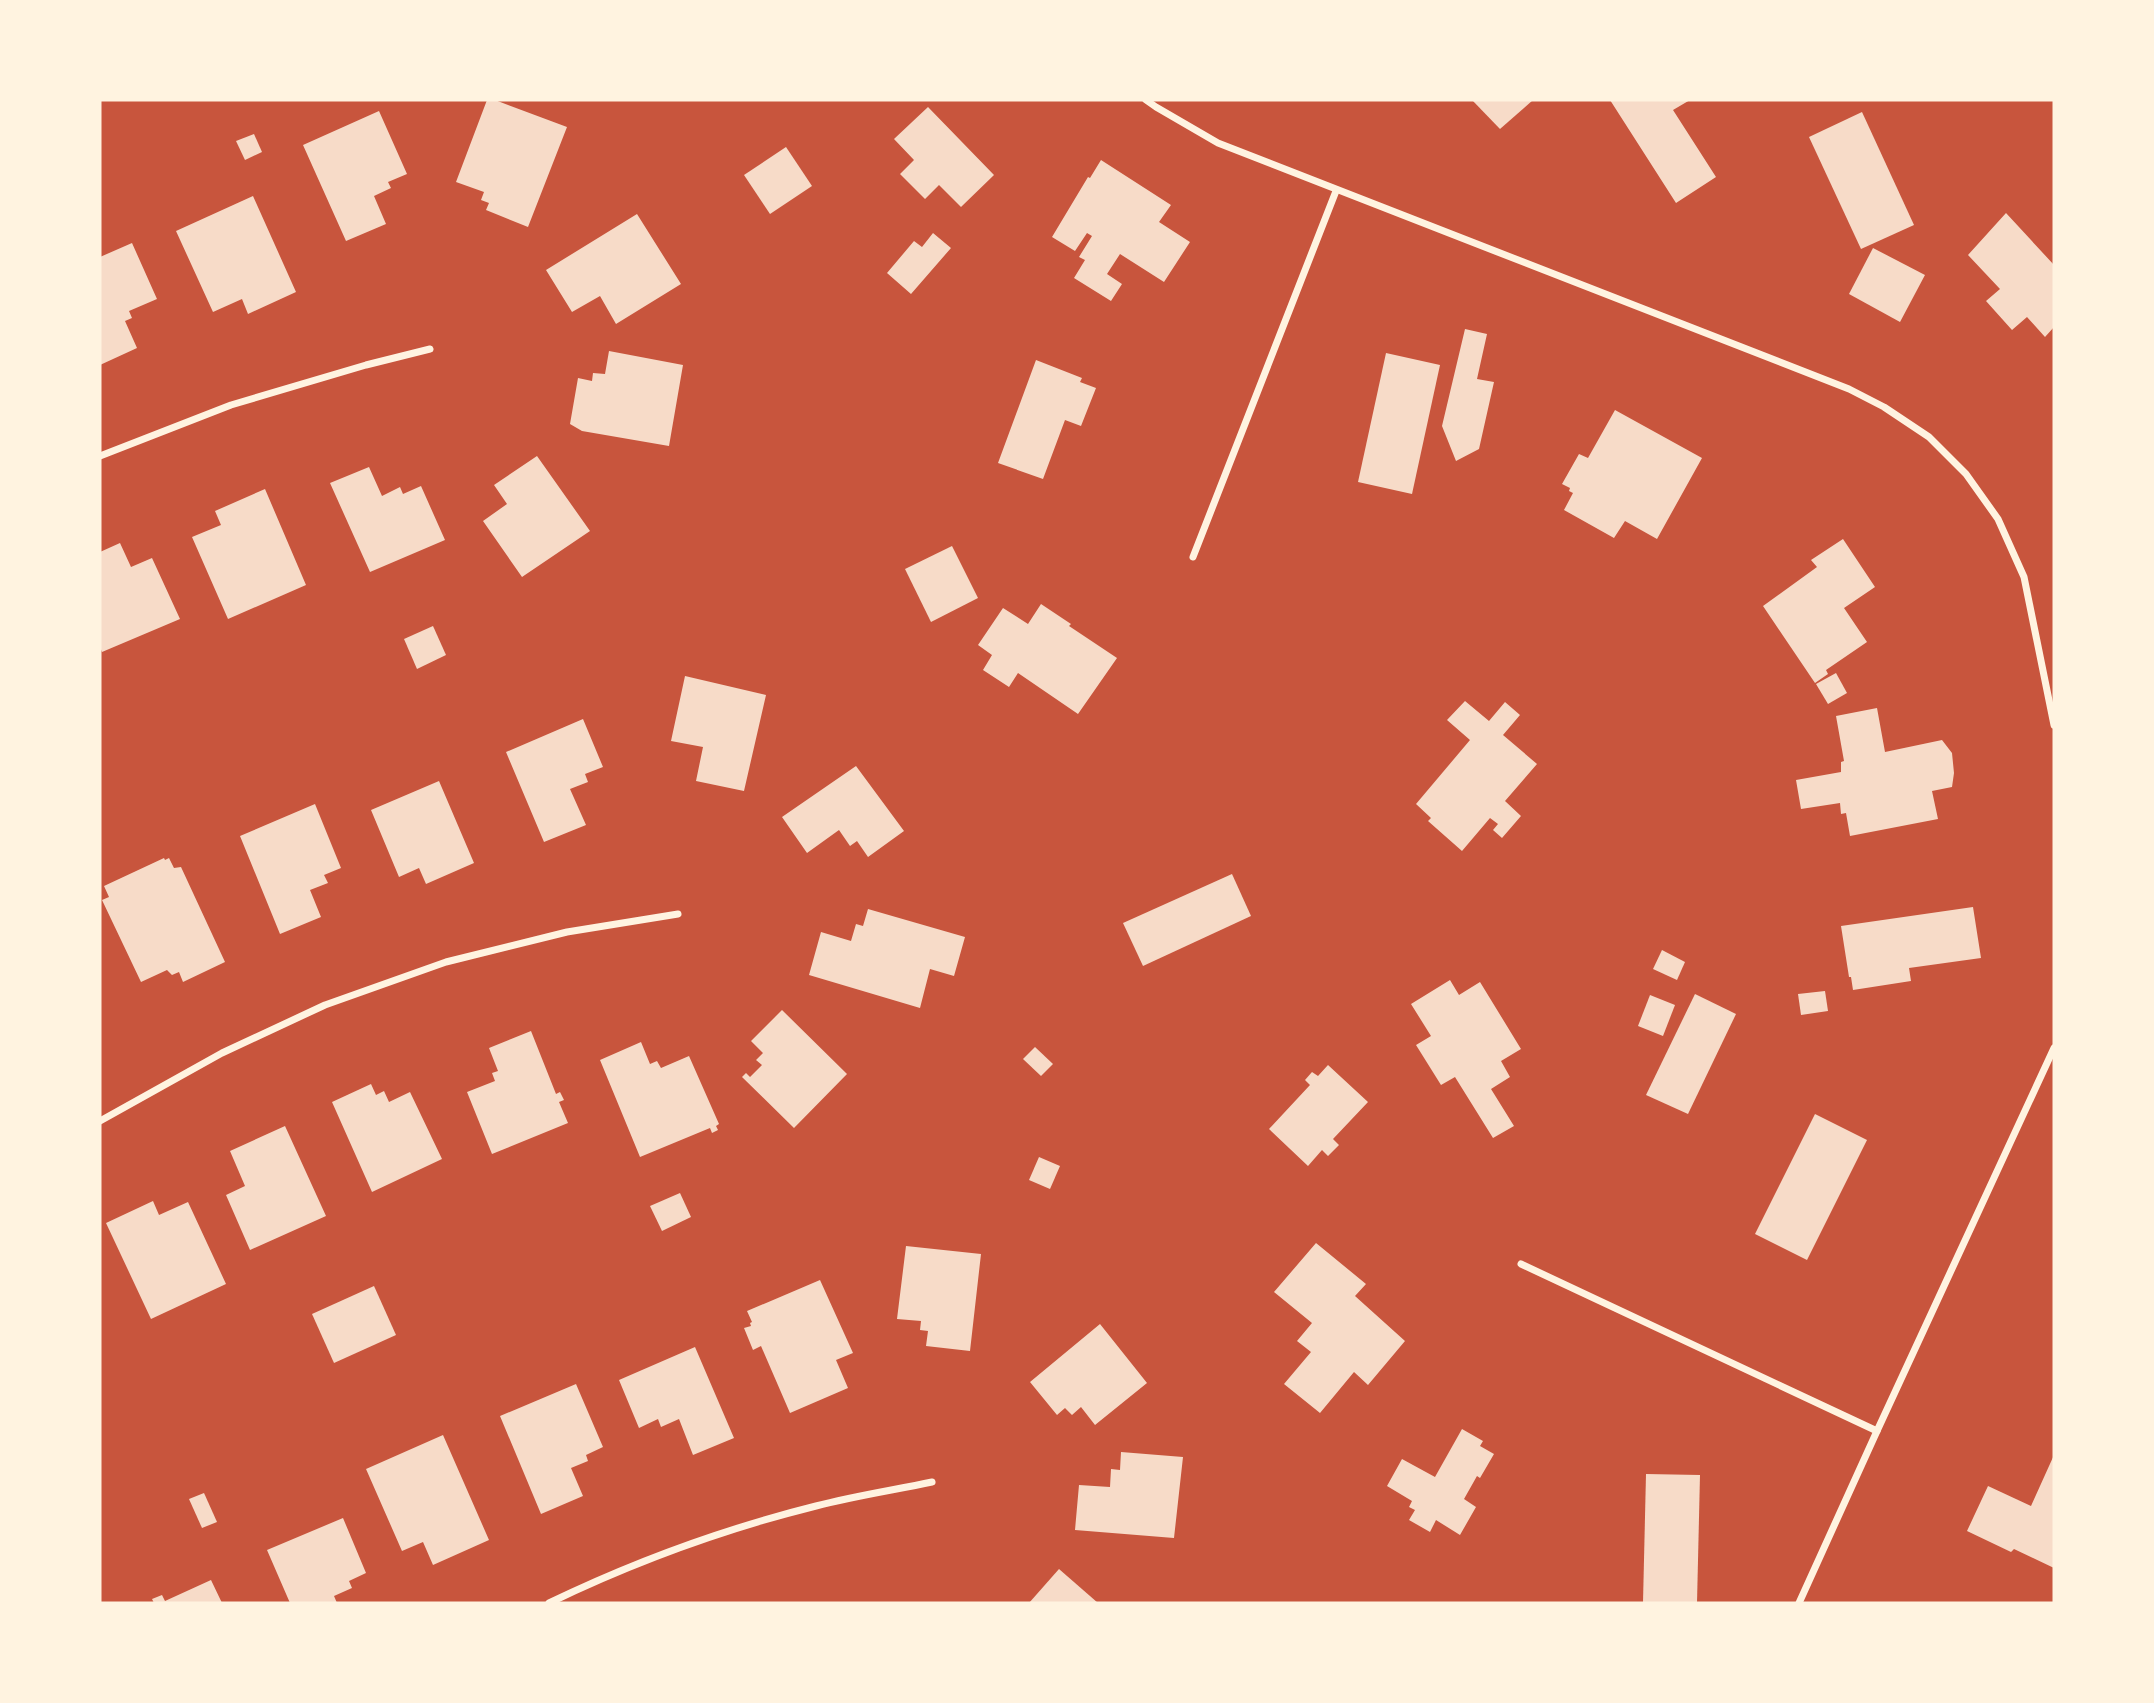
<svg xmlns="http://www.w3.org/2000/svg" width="2154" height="1703" font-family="Karla,sans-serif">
  <rect width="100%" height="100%" fill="#c8553d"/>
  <g fill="#f7dbc8">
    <path d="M487,100h8l72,27 -39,100 -42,-17 3,-7 -8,-3 3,-8 -28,-10z"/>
    <path d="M1472,100h61l-33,29z"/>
    <path d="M1610,100h80l-17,10 43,67 -40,26z"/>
    <path d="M928,107l66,68 -33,32 -22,-22 -14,14 -25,-25 14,-14 -20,-21z"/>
    <path d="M379,111l28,63 -19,8 3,6 -17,8 12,28 -40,17 -43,-96z"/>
    <path d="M1862,112l52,113 -53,24 -52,-112z"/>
    <path d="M254,134l8,18 -17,8 -9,-19z"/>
    <path d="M786,147l26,39 -42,28 -26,-39z"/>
    <path d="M1101,160l70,45 -12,17 31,20 -26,40 -44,-28 -13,20 15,10 -11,17 -37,-23 11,-18 -6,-3 13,-21 -5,-3 -12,18 -23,-14 36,-60 2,1z"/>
    <path d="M253,196l43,96 -48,22 -6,-15 -29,13 -37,-81z"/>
    <path d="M2006,213l48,52v62l-9,10 -18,-20 -15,13 -26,-29 14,-12 -32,-34z"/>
    <path d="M637,214l44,70 -65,40 -16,-28 -28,16 -26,-42z"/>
    <path d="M933,233l18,15 -40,46 -24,-21 27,-32 8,6z"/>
    <path d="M132,243l25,56 -28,12 3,7 -7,3 12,27 -37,17v-108z"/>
    <path d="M1873,248l52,27 -25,47 -51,-28z"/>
    <path d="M1465,329l22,5 -10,45 17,3 -15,67 -23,12 -14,-35z"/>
    <path d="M609,351l74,14 -14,81 -87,-15 -12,-7 8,-46 14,3 1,-8 12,1z"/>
    <path d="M1386,353l54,12 -28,129 -54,-12z"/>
    <path d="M1036,360l46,18 -2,4 16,6 -15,38 -16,-6 -22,59 -45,-16z"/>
    <path d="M1615,410l87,48 -45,81 -32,-18 -11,17 -50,-28 9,-17 -4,-2 1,-3 -8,-4 17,-30 9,4z"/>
    <path d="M537,456l53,75 -68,46 -39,-56 24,-17 -13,-19z"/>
    <path d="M369,467l13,29 18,-9 3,7 18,-8 24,54 -75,32 -40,-89z"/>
    <path d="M265,489l41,96 -78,34 -36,-82 29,-12 -6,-14z"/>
    <path d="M1843,539l32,48 -31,21 23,34 -41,28 2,4 -13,9 -52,-77 54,-39 -6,-7z"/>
    <path d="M120,543l11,24 21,-9 28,61 -78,33 -2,-5v-95z"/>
    <path d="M952,546l26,52 -47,24 -26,-53z"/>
    <path d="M1041,604l30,20 -2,2 48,32 -39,56 -60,-41 -9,14 -26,-17 9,-15 -14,-10 25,-37 25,16z"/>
    <path d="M433,626l13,29 -29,14 -13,-30z"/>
    <path d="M1836,673l11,20 -19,11 -12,-20z"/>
    <path d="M685,676l81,19 -22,96 -48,-10 7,-34 -32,-6z"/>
    <path d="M1465,701l24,20 16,-19 15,13 -17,20 34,29 -32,37 16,15 -19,22 -9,-8 5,-6 -8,-6 -28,33 -34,-30 3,-3 -15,-14 54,-64 -23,-20z"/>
    <path d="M1877,708l8,44 57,-12 10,13 2,20 -2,14 -20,4 6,28 -88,17 -4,-23 -5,1 -1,-11 -39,6 -5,-29 45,-8v-10l3,-1 -8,-45z"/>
    <path d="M583,719l20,48 -18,7 3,8 -18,7 16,36 -42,17 -38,-90z"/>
    <path d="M856,766l48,65 -36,26 -11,-16 -7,5 -11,-16 -32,23 -25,-36z"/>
    <path d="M439,781l35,82 -48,21 -7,-16 -20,9 -28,-67z"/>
    <path d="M315,804l26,64 -17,7 4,8 -18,7 11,27 -41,17 -40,-98z"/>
    <path d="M164,858l1,2 4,-2 5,10 7,-1 44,95 -42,20 -4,-10 -7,3 -5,-5 -26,12 -39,-82 7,-3 -5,-11z"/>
    <path d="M1232,874l19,42 -108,50 -20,-43z"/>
    <path d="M1973,907l8,51 -72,10 2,13 -58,9 -2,-13h-2l-8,-51z"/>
    <path d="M868,909l97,28 -11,39 -24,-7 -10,39 -111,-33 12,-43 30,9 5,-17 7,2z"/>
    <path d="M1662,950l23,12 -8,18 -24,-11z"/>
    <path d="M1450,980l9,15 21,-13 41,67 -20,12 9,16 -19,12 23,37 -21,12 -38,-61 -14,8 -25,-40 15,-9 -20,-32z"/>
    <path d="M1825,991l3,20 -27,4 -3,-21z"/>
    <path d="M1695,994l41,20 -48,100 -42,-19z"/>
    <path d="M1650,995l25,10 -12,31 -25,-10z"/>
    <path d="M782,1010l65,64 -53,54 -52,-51 4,-4 4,4 12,-12 -6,-5 7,-7 -12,-12z"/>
    <path d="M531,1031l25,63 4,-2 4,8 -5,2 9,21 -76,31 -25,-62 28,-11 -3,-8 6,-2 -9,-23z"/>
    <path d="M641,1042l9,22 7,-3 4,7 28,-12 30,68 -3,2 2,4 -6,3 -2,-5 -70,29 -40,-97z"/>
    <path d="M1035,1047l18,17 -12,12 -18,-17z"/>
    <path d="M1328,1065l40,37 -35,37 6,6 -11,11 -6,-6 -14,16 -39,-37 41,-44 -5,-5 7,-8 6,4z"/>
    <path d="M371,1084l5,11 8,-4 5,11 21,-10 32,67 -70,33 -40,-90z"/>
    <path d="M1815,1114l52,26 -60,120 -52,-26z"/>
    <path d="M285,1126l41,90 -76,34 -24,-55 19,-9 -15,-35z"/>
    <path d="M1039,1157l21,9 -10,23 -21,-9z"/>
    <path d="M680,1193l11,24 -29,14 -12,-25z"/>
    <path d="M153,1201l6,14 29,-13 38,82 -75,35 -45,-96z"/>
    <path d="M1316,1243l50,41 -11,12 50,45 -37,44 -14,-13 -34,41 -36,-29 27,-32 -14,-11 15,-18 -38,-31z"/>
    <path d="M906,1246l75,8 -11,97 -44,-5 2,-15 -8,-1 1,-9 -24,-2z"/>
    <path d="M820,1280l33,73 -17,7 12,28 -58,25 -29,-67 -8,4 -9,-22 7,-2 -1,-3 2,-1 -5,-11z"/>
    <path d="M374,1286l22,49 -62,28 -22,-49z"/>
    <path d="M1100,1324l47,59 -52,42 -14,-18 -9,8 -7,-7 -8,7 -27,-33z"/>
    <path d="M695,1347l39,91 -41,17 -14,-36 -18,8 -3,-8 -19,9 -20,-48z"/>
    <path d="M576,1384l27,63 -17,8 2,6 -17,7 12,28 -42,18 -41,-98z"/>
    <path d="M1462,1429l21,12 -3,5 14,8 -14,24 -3,-2 -13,23 12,8 -16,28 -24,-15 -6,12 -21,-12 6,-10 -6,-3 3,-6 -25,-15 15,-27 33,18z"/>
    <path d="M443,1435l46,105 -56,25 -10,-23 -21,9 -36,-82z"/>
    <path d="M1121,1452l62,5 -9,81 -99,-8 4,-45 31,2 1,-18 9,1z"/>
    <path d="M2054,1455v113l-40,-19 -3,3 -44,-21 21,-45 43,20z"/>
    <path d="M1646,1474l54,1 -3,128h-54z"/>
    <path d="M204,1493l13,29 -15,6 -13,-29z"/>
    <path d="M343,1518l23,55 -17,8 3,7 -18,8 3,7h-47l-23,-53z"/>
    <path d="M1059,1569l39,34h-69z"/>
    <path d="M211,1580l11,23h-68l-2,-4 10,-4 3,6z"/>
  </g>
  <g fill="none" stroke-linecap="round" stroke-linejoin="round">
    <g stroke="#fff3e0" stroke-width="7">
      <path d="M1146,100l10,7 62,36 631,246 35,18 45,30 37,37 32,45 26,58 30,148"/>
      <path d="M100,456l131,-51 135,-40 64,-16"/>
      <path d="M1193,557l143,-366"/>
      <path d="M100,1121l122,-68 103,-48 121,-43 121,-30 111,-18"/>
      <path d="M1521,1264l356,167"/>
      <path d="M549,1603c85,-41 175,-74 267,-97 38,-10 78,-16 116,-24"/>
      <path d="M1799,1603l78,-172 177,-383"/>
    </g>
  </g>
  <rect width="2154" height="1703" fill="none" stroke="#fff3e0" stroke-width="203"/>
</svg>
